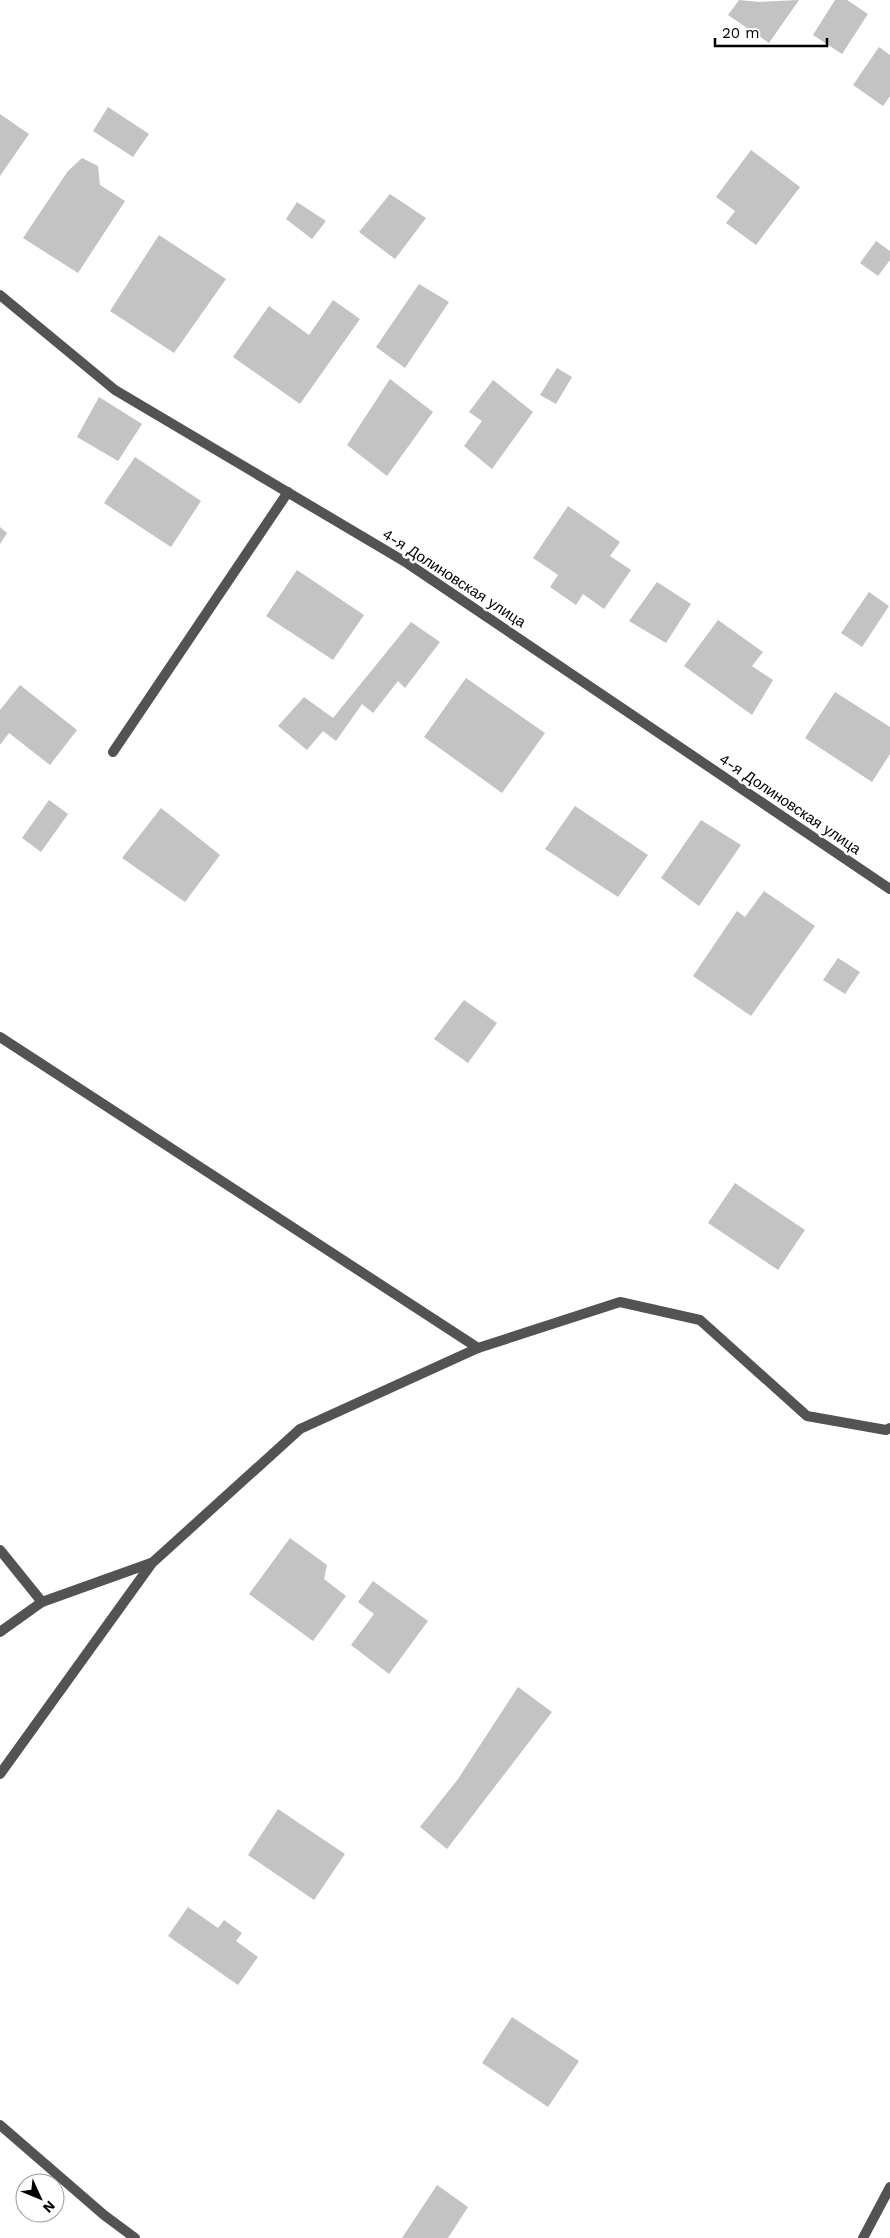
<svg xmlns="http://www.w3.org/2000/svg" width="890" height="2238" font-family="'Work Sans',sans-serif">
  <rect width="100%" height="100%" fill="#fff"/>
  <g fill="#c3c3c3">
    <path d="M739,0l20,2 40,-2 -30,43 -41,-28z"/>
    <path d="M835,0h12l21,14 -26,40 -29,-19z"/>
    <path d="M879,47l11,8v41l-7,10 -30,-21z"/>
    <path d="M108,107l41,27 -16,23 -40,-26z"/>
    <path d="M0,114l29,20 -29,42z"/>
    <path d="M751,150l49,37 -44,58 -30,-22 9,-12 -19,-14z"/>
    <path d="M82,158l16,8 2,19 25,16 -47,72 -55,-35 45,-67z"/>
    <path d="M390,194l36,24 -31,41 -36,-27z"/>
    <path d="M297,202l29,19 -14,18 -26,-20z"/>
    <path d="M159,235l67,44 -52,74 -64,-42z"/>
    <path d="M876,241l14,10v9l-12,16 -18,-13z"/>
    <path d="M419,284l30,18 -44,66 -29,-21z"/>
    <path d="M333,300l27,19 -60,85 -67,-47 36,-51 40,29z"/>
    <path d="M557,368l15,9 -16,27 -16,-9z"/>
    <path d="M390,379l43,33 -46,64 -40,-31z"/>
    <path d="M493,380l40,32 -41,57 -28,-23 18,-25 -13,-9z"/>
    <path d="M99,397l43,27 -24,37 -41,-24z"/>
    <path d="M135,457l66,44 -30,46 -67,-44z"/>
    <path d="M568,506l52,36 -10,14 21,14 -27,39 -21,-15 -7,11 -26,-18 8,-12 -25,-17z"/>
    <path d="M0,527l7,6 -7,11z"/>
    <path d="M297,570l67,45 -31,45 -67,-44z"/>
    <path d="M657,582l34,22 -25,39 -37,-22z"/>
    <path d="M869,592l20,14 -27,41 -21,-14z"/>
    <path d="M718,620l45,32 -11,14 21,14 -21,35 -68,-49z"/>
    <path d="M411,622l29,20 -35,46 -7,-7 -25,32 -11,-9 -26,37 -13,-10 -16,19 -29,-24 26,-29 29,21z"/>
    <path d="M466,678l79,55 -43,60 -78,-56z"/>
    <path d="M20,685l57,45 -27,35 -41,-32 -9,12v-35z"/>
    <path d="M835,692l55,35v27l-18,28 -67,-44z"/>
    <path d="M49,800l19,14 -27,38 -19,-14z"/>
    <path d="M575,806l73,49 -30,42 -73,-48z"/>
    <path d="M161,808l59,47 -35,47 -63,-44z"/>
    <path d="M701,820l40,25 -42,61 -38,-28z"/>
    <path d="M764,891l51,35 -64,90 -58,-40 44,-65 8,6z"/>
    <path d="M838,958l22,14 -15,22 -22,-14z"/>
    <path d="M464,1000l33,23 -29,40 -34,-24z"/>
    <path d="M735,1183l70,47 -27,40 -70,-47z"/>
    <path d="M290,1538l37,27 -3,14 22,17 -33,45 -64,-47z"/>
    <path d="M373,1581l55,40 -39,53 -38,-29 23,-31 -16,-12z"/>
    <path d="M518,1687l34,25 -105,137 -27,-22 38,-48z"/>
    <path d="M278,1809l67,45 -31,46 -66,-45z"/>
    <path d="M188,1907l30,21 6,-8 18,13 -6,8 22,16 -20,28 -70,-49z"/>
    <path d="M512,2017l67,44 -31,46 -66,-44z"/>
    <path d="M437,2185l31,22 -20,31h-46z"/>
  </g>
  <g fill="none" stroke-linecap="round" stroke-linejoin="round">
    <g stroke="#535353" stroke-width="10">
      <path d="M113,752l175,-260"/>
      <path d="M0,2125l104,90 31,23"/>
    </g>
    <g stroke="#535353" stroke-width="10">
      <path d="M0,295l115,95 292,173 483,326"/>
      <path d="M0,1037l478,311 142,-46 80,18 107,96 79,14 4,-2"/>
      <path d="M0,1550l42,52"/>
      <path d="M0,1632l42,-30 109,-39"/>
      <path d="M0,1774l152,-211 148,-134 178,-81"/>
      <path d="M863,2238l27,-51"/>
    </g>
  </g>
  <g text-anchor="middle" stroke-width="5" stroke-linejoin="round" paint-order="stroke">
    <g font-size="15" fill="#000" stroke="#fff">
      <text transform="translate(454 578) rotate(33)" y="5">4-я Долиновская улица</text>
      <text transform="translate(790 804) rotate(34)" y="5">4-я Долиновская улица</text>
    </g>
  </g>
  <g transform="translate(40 2198) rotate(134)"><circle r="24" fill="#ffffff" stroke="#999999"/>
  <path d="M0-4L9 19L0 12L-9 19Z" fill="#000000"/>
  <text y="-8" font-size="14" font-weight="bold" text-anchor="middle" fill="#000000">N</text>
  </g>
  <path d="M715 38v8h112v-8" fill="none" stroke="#000000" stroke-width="2.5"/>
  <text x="722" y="38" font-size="15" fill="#000000" stroke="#ffffff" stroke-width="4" paint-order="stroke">20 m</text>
</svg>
